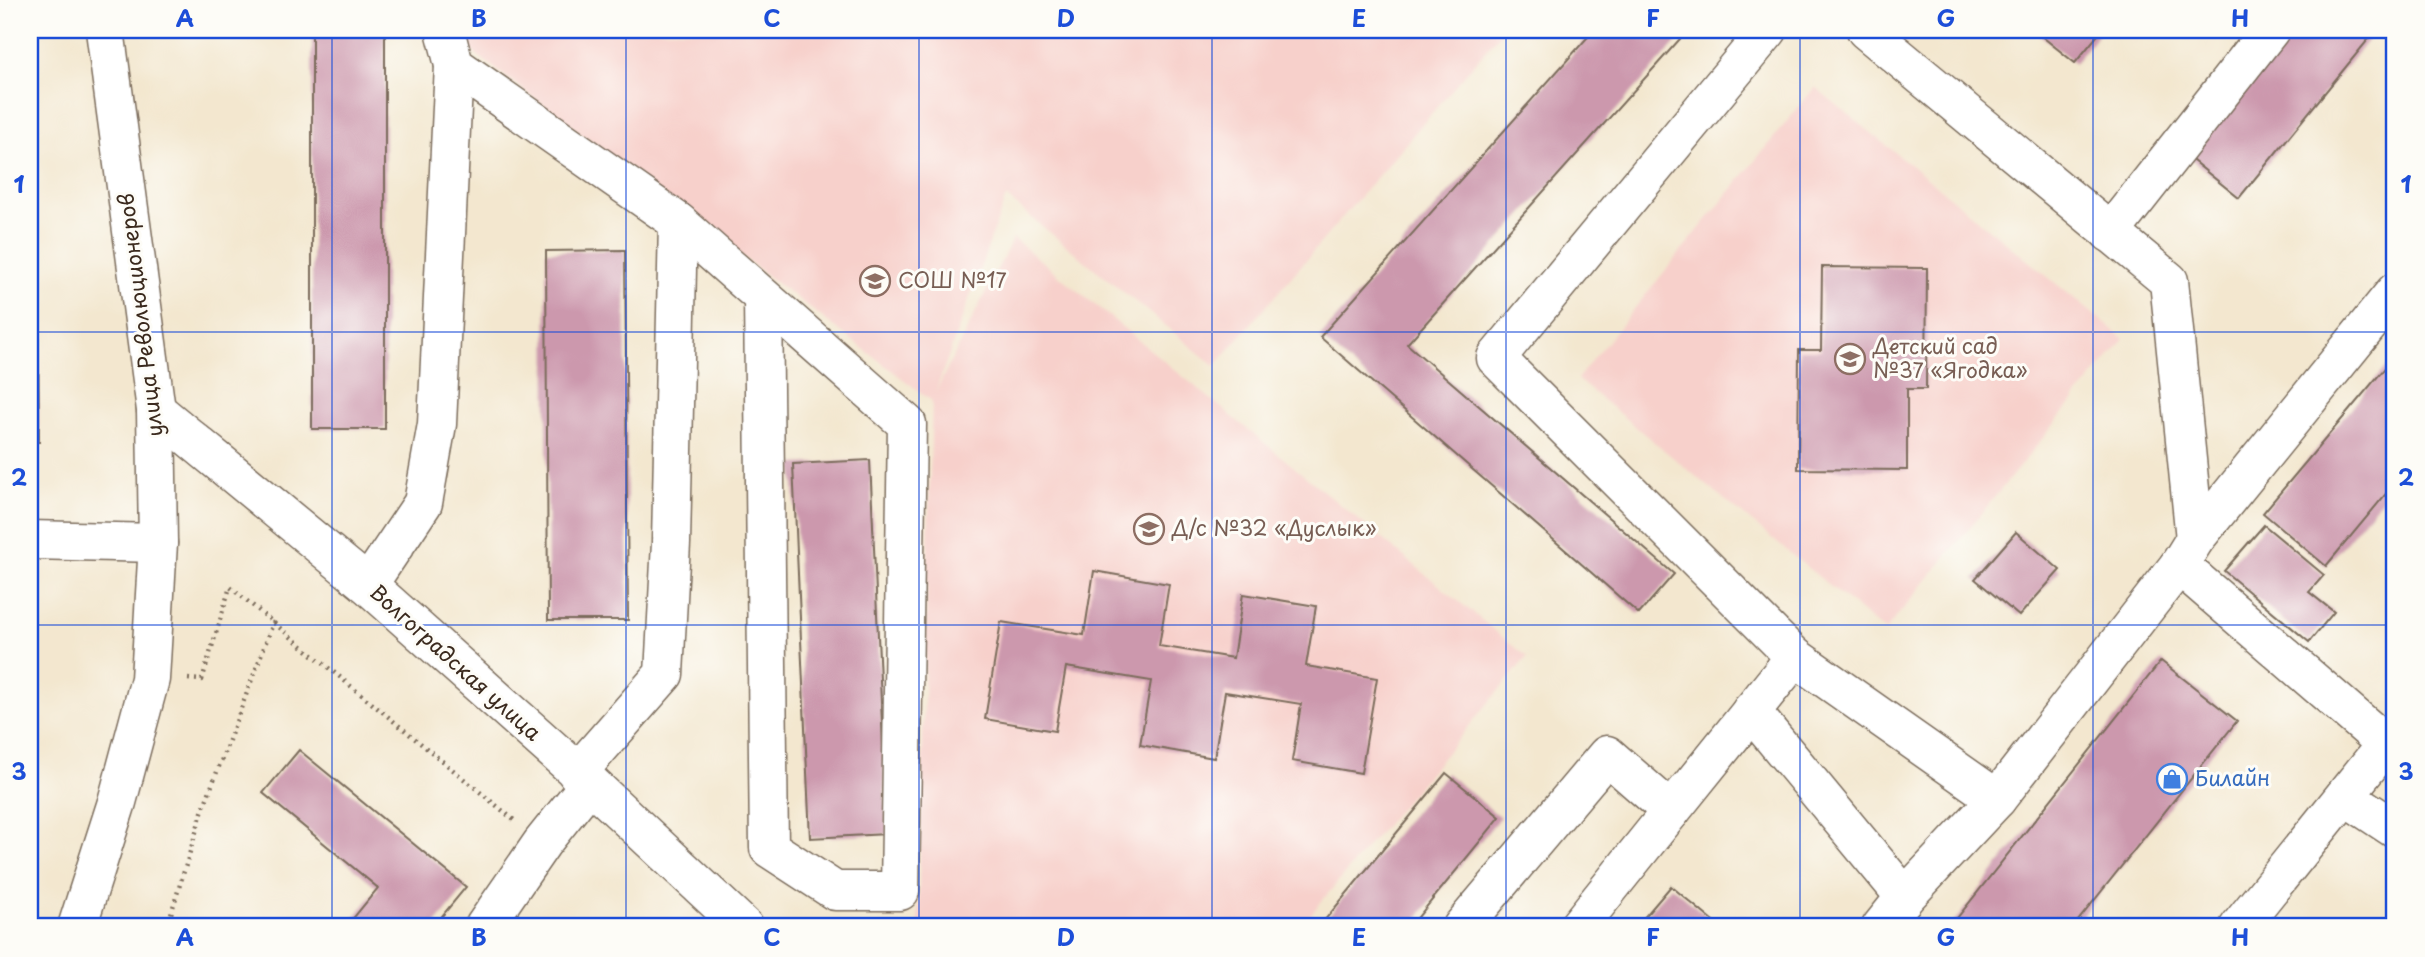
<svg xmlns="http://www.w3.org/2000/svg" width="2425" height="957" font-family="'Playpen Sans',sans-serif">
  <rect width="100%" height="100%" fill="#fdfcf7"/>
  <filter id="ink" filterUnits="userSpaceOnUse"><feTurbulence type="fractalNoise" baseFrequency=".0143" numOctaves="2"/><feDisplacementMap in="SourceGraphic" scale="14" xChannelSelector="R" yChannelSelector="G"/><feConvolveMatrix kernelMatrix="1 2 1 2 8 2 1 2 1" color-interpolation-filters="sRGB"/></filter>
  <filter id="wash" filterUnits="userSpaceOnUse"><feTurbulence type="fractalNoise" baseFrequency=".00686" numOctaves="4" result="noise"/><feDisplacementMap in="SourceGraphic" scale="28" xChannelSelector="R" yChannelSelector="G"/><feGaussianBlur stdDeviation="1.57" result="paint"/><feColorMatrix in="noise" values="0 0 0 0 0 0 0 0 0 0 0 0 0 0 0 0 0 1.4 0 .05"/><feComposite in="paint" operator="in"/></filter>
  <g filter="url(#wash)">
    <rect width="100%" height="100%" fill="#f3e7cf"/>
    <g fill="#f7d0cb">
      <path d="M461,30h1042l-288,336 -209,-169 -71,196 78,-155 514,419 -227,270h-382l14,-526 -464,-353z"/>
      <path d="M1815,87l309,252 -239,292 -308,-252z"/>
    </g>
    <g id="blocks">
      <g fill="#cc98ad">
        <rect x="312" y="30" width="73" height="399"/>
        <path d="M1594,30h94l-281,314 267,230 -35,40 -319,-277z"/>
        <path d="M2034,30h68l-27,33z"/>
        <path d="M2290,30h86l-137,168 -52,-42z"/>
        <path d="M625,250l3,370h-80l-2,-369z"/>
        <path d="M1822,267l105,1 -1,121h-19v81l-109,-1 1,-119h22z"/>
        <path d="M30,300h8l1,142h-9z"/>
        <path d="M2395,356v127l-69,83 -63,-53z"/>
        <path d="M870,460l17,374 -77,4 -17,-374z"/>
        <path d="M2264,525l60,50 -15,17 25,20 -25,30 -85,-71z"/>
        <path d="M2016,532l44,38 -41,46 -44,-37z"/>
        <path d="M1094,571l75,13 -10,62 74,12 10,-64 73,12 -10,60 71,12 -16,95 -69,-12 9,-57 -76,-12 -11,66 -74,-13 11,-64 -85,-14 -11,64 -70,-12 16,-97 83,13z"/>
        <path d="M2161,661l76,60 -164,206h-123z"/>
        <path d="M299,750l167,137 -33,40h-87l32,-39 -115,-95z"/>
        <path d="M1446,773l54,44 -90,110h-91z"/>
        <path d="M1671,886l49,41h-84z"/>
      </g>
    </g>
  </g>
  <g filter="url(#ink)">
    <use href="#blocks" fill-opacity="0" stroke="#7b6c5c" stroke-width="2"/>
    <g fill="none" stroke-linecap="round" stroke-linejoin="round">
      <g stroke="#7b6c5c" stroke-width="41">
        <g id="minor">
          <path d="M445,30l9,35 224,157 -7,321 -7,131 -87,99"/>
          <path d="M1866,30l303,251 26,258"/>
          <path d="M678,222l229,202 -7,467h-65l-66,-43 -6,-551"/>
          <path d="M2110,233l160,-203"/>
          <path d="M156,410l212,175 222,198 154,144"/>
          <path d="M30,540l128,3"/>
          <path d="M2179,565l207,179"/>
          <path d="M368,585l55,-82 14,-79 17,-359"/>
          <path d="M1795,657l202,142"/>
          <path d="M1751,711l154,186"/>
          <path d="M2345,796l50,33"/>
          <path d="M1671,811l124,-154 -299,-299 272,-328"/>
          <path d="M484,927l58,-84 48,-60"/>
          <path d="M1462,927l145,-172 64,56 -93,116"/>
          <path d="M1881,927l24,-30 92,-98 182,-234 16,-26 200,-247"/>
          <path d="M2239,927l156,-194"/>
        </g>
      </g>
      <g stroke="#7b6c5c" stroke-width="41">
        <path id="major" d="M77,927l40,-125 33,-123 8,-136 -2,-133 -51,-380"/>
      </g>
      <g stroke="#7b6c5c" stroke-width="4.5" stroke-dasharray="2 5" stroke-linecap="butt">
        <path d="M188,679l14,1 28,-93 284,233"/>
        <path d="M167,927l36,-118 71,-188"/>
      </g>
      <use href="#minor" stroke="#fff" stroke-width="38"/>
      <use href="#major" stroke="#fff" stroke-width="38"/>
    </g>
  </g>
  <path fill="none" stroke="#1d4ed8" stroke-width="2" stroke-opacity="0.55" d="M332,30v897M626,30v897M919,30v897M1212,30v897M1506,30v897M1800,30v897M2093,30v897M30,332h2365M30,625h2365"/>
  <defs>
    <g id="school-ring" transform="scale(1.575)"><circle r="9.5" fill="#fdfcf7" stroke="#8d6e63" stroke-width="1.5"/><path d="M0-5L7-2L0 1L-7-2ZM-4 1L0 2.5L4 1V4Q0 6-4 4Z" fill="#8d6e63"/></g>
    <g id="shop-ring" transform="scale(1.575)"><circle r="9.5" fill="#fdfcf7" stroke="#3f7fe0" stroke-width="1.5"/><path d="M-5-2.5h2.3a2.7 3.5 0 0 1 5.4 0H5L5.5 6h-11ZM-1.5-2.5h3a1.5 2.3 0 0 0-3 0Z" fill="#3f7fe0"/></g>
  </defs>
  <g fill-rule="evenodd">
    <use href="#school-ring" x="875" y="281"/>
    <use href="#school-ring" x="1850" y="359"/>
    <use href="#school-ring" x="1149" y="529"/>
    <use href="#shop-ring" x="2172" y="779"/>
  </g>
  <g text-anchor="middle" stroke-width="6" stroke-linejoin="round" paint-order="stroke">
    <g font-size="21" fill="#785e54" stroke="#fdfcf7" text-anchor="start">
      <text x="898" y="288">СОШ №17</text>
      <text x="1873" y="354">Детский сад<tspan x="1873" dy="24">№37 «Ягодка»</tspan></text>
      <text x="1172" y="536">Д/с №32 «Дуслык»</text>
    </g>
    <g font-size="21" fill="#3b2a1e" stroke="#fdfcf7">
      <text transform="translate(141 315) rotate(-97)" y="7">улица Революционеров</text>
      <text transform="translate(455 663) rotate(42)" y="7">Волгоградская улица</text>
    </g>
    <g font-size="21" fill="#366cbe" stroke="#fdfcf7" text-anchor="start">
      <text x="2195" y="786">Билайн</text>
    </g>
  </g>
  <rect width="2425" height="957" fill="none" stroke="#fdfcf7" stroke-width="77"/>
  <rect x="38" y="38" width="2348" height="880" fill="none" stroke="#1d4ed8" stroke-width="2.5"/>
  <g font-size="23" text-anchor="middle" font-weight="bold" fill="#1d4ed8">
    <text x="185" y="27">A</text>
    <text x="479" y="27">B</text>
    <text x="772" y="27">C</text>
    <text x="1066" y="27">D</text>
    <text x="1359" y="27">E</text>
    <text x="1653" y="27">F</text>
    <text x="1946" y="27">G</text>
    <text x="2240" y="27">H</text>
    <text x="19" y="193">1</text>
    <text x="2406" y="193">1</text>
    <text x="19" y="486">2</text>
    <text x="2406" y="486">2</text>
    <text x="19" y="780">3</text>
    <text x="2406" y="780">3</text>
    <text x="185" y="946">A</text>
    <text x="479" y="946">B</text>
    <text x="772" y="946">C</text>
    <text x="1066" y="946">D</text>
    <text x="1359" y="946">E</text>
    <text x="1653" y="946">F</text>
    <text x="1946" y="946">G</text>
    <text x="2240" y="946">H</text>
  </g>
</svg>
